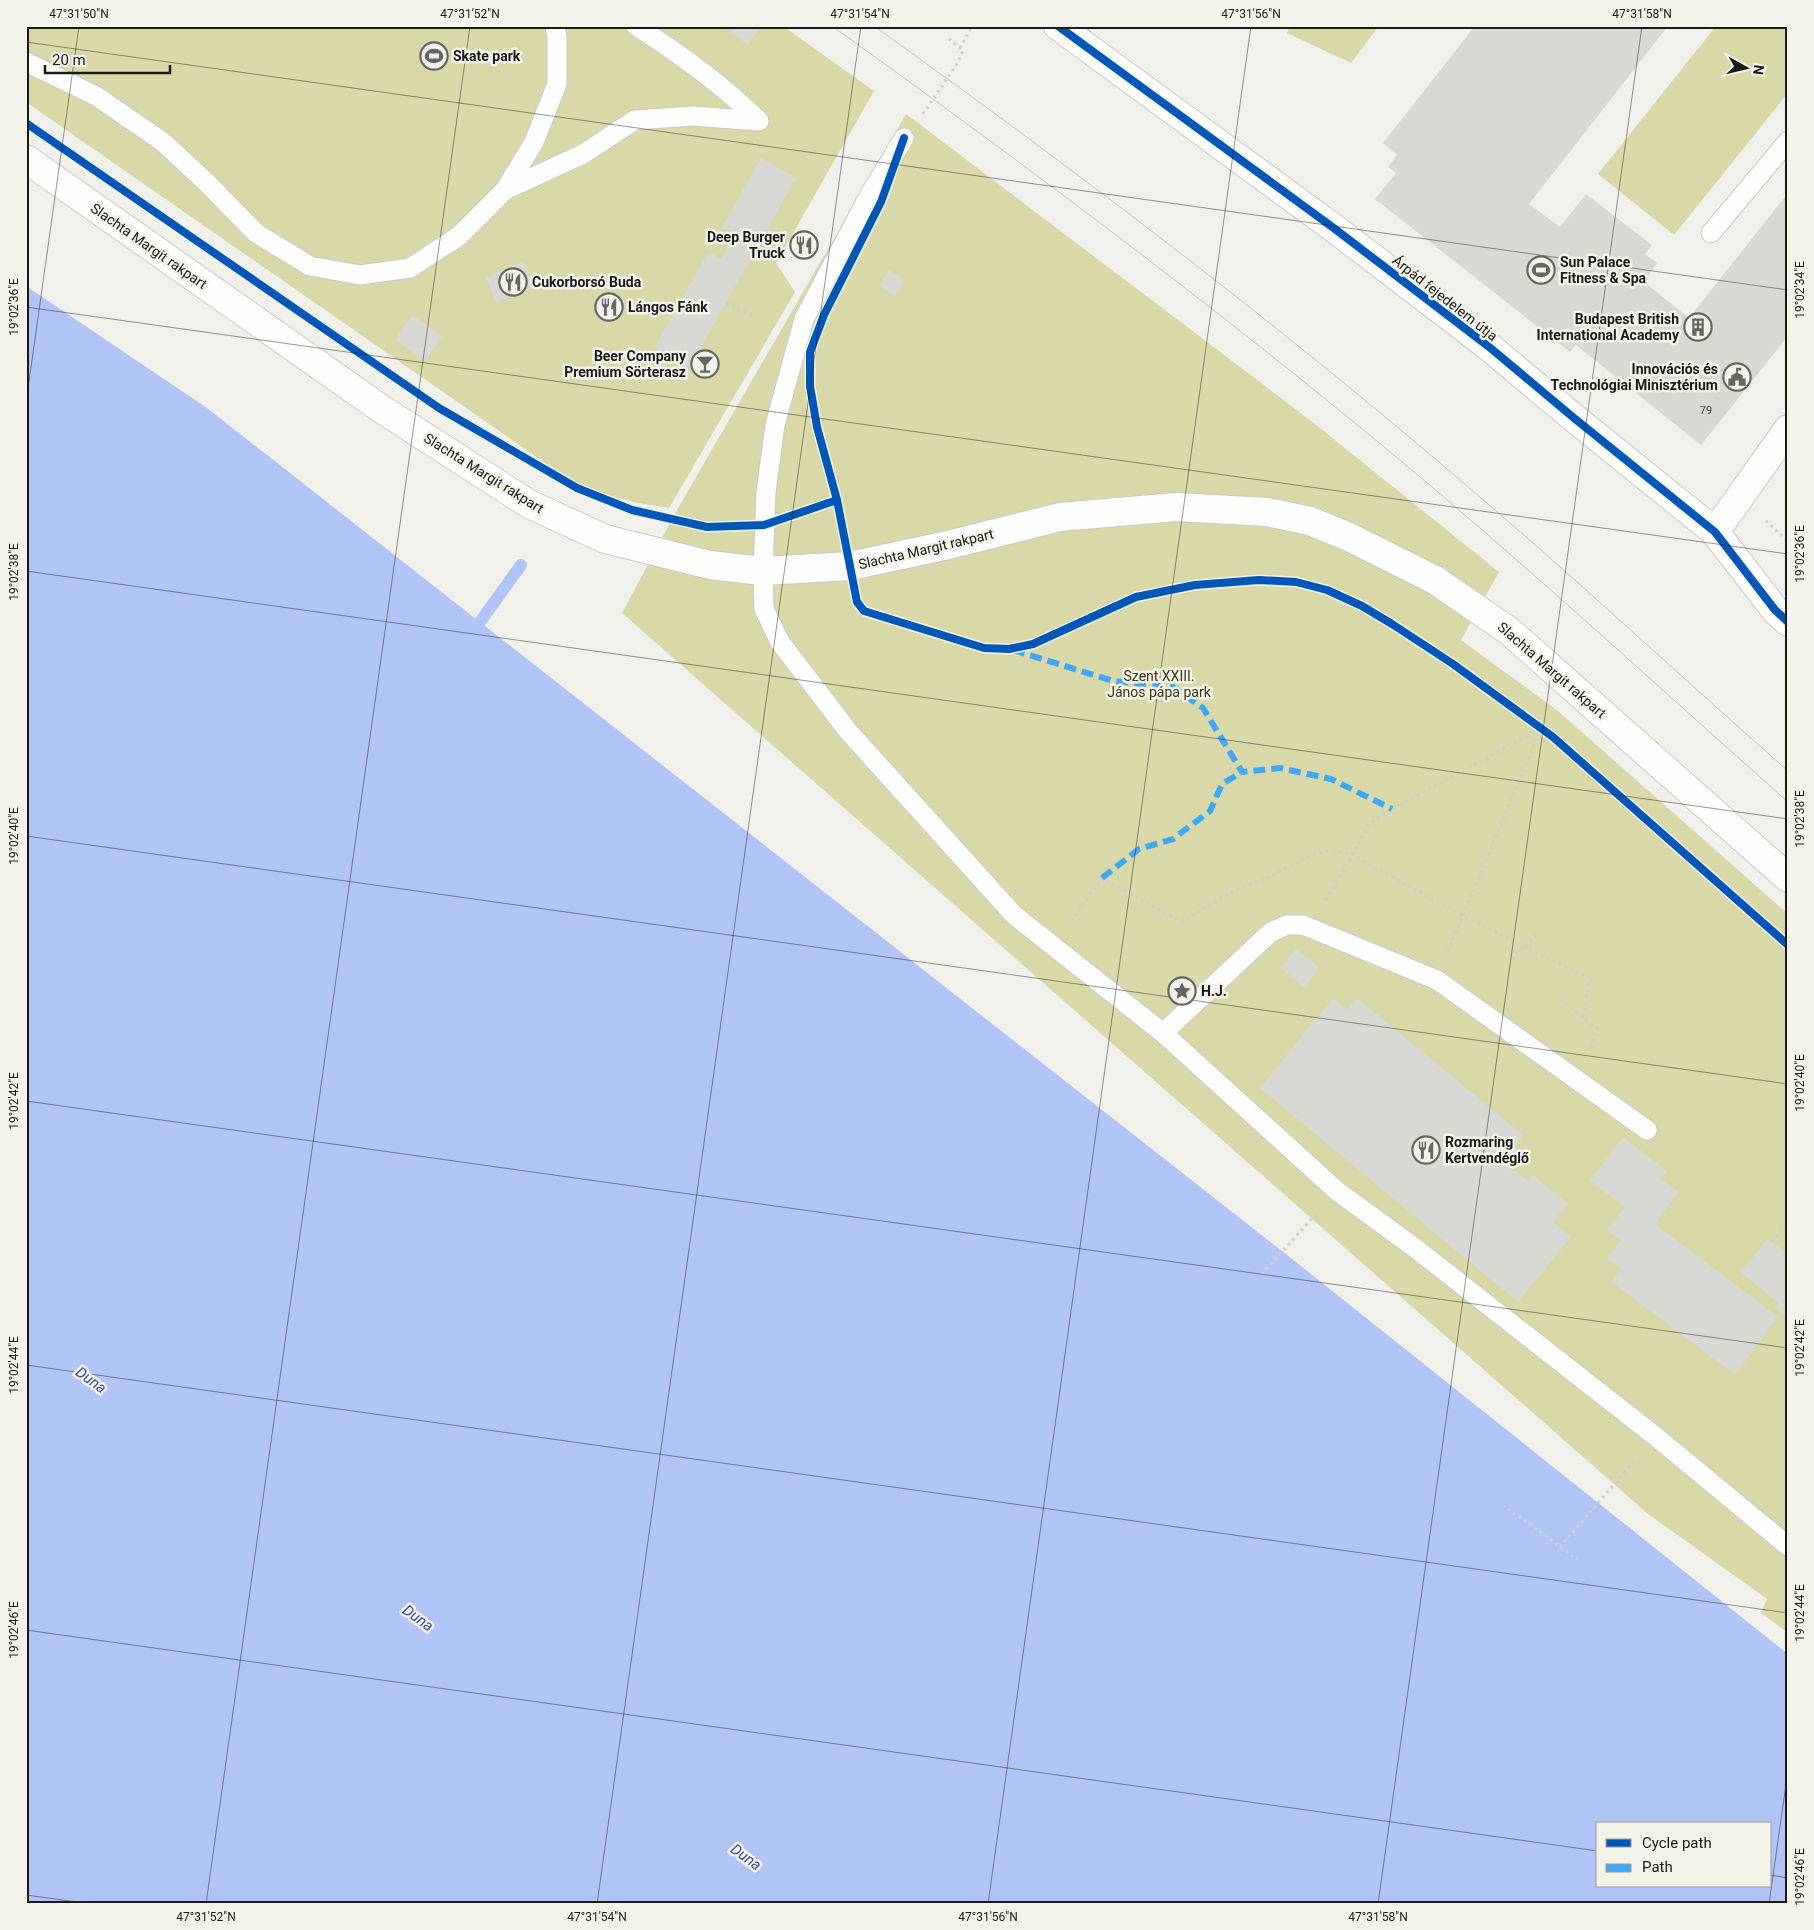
<svg xmlns="http://www.w3.org/2000/svg" width="1814" height="1930" font-family="Roboto,sans-serif">
  <rect width="100%" height="100%" fill="#f1f1eb"/>
  <g fill="#d9d8a8">
    <path d="M26,26h757l91,65 -98,172 19,29 -126,216 -36,-6 -52,-14 -555,-386z"/>
    <path d="M1290,26h89l-28,37 -64,-30z"/>
    <path d="M1716,26h72v67l-114,142 -76,-61z"/>
    <path d="M906,114l404,306 189,152 -38,68 97,71 230,203v719l-27,-20 6,-14 -119,-85 -1026,-901 55,-103z"/>
  </g>
  <path fill="#b1c4f6" fill-rule="evenodd" d="M26,286l181,122 1080,847 501,399v250h-1762zM1598,1824h172v62h-172z"/>
  <g fill="none" stroke-linecap="round" stroke-linejoin="round">
    <path stroke="#b1c4f6" stroke-width="12" d="M480,622l41,-57"/>
  </g>
  <g fill="#d9d9d4">
    <path d="M723,26h38l-13,19z"/>
    <path d="M1475,26h193l-139,178 31,23 26,-33 66,51 -7,9 12,9 -13,19 45,36 99,-125v143l-87,109 -125,-100 -6,7 -195,-153 21,-26 -8,-6 9,-12 -14,-12z"/>
    <path d="M761,158l35,20 -106,189 -35,-20 53,-95 13,7 14,-25 -13,-7z"/>
    <path d="M524,262l10,26 -38,15 -10,-26z"/>
    <path d="M889,270l16,10 -10,16 -16,-10z"/>
    <path d="M412,315l30,21 -16,25 -31,-21z"/>
    <path d="M1295,949l24,18 -14,21 -24,-20z"/>
    <path d="M1333,998l14,12 10,-12 166,137 -9,11 8,8 -11,14 17,13 5,-6 35,29 -15,18 18,15 -53,65 -258,-214z"/>
    <path d="M1623,1137l44,34 -6,8 17,13 -23,32 123,93 -43,58 -123,-93 10,-13 -15,-10 14,-19 -14,-10 18,-23 -35,-26z"/>
    <path d="M1767,1239l21,15 -1,63 -12,-9 4,-5 -38,-30z"/>
  </g>
  <g fill="none" stroke-linecap="round" stroke-linejoin="round">
    <g stroke="#cacac6" stroke-width="21">
      <g id="lane">
        <path d="M26,62l70,34 67,46 44,41 49,50 54,33 50,9 50,-7 49,-32 46,-46 29,-48 23,-58v-46l-2,-12"/>
        <path d="M904,138l-34,56 -66,125 -29,106 -9,67 -3,79 1,38 16,33 68,89 166,184 149,118 174,158 78,57 240,188 133,110"/>
        <path d="M505,190l78,-36 52,-34 58,-4 66,5c-37,-37 -79,-67 -123,-95"/>
        <path d="M1711,233l77,-92"/>
        <path d="M1163,1033l108,-101 16,-7h16l134,55 210,150"/>
      </g>
    </g>
    <g stroke="#cacac6" stroke-width="30">
      <path id="street" d="M1715,532l73,-103"/>
    </g>
    <g stroke="#cacac6" stroke-width="30">
      <g id="secondary">
        <path d="M1058,26l277,203 153,117 86,72 141,114 60,78 13,12"/>
        <path d="M26,159l354,249 149,96 76,35 105,26 53,6 87,-5 98,-21 112,-28 116,-10 91,5 43,9 39,16 86,43 74,51 279,247"/>
      </g>
    </g>
    <g stroke="#cfcfcd" stroke-width="3" stroke-dasharray="2.5 4" stroke-linecap="butt">
      <path d="M960,48l12,-22"/>
      <path d="M923,114l34,-50 6,-13 -16,-14"/>
      <path d="M726,303l29,14"/>
      <path d="M1766,521l22,20"/>
      <path d="M1553,737l235,208"/>
      <path d="M1326,900l44,-77 22,-14 150,-81"/>
      <path d="M1071,921l31,-43 80,44 58,-35 27,-9 46,-24 18,-3 20,3c79,44 156,87 238,123l-5,41"/>
      <path d="M1448,951l93,-222"/>
      <path d="M1509,957l15,-9 14,-15"/>
      <path d="M1565,1004l33,25 -8,20"/>
      <path d="M1772,1242l16,-20"/>
      <path d="M1262,1274l54,-60"/>
      <path d="M1508,1509l69,50"/>
      <path d="M1560,1547l75,-87"/>
    </g>
    <use href="#lane" stroke="#fdfdfc" stroke-width="19"/>
    <use href="#street" stroke="#fdfdfc" stroke-width="28"/>
    <use href="#secondary" stroke="#fdfdfc" stroke-width="28"/>
    <g stroke="#c6c6c6" stroke-width="1">
      <path d="M832,26c209,150 416,305 613,472 116,99 228,202 343,304"/>
      <path d="M874,26c201,144 398,293 586,454 111,94 218,194 328,291"/>
    </g>
    <g stroke="#3fa9f5" stroke-width="6" stroke-dasharray="12 6" stroke-linecap="butt">
      <path d="M1013,650l100,31 60,6 30,21 39,64 38,-4 51,11 61,30"/>
      <path d="M1102,878l37,-29 34,-10 37,-28 12,-27 20,-12"/>
    </g>
    <g stroke="#f3f3e9" stroke-width="11">
      <g id="cycleway">
        <path d="M1058,26l277,203 153,117 86,72 141,114 60,78 13,12"/>
        <path d="M26,123l413,285 138,80 55,22 75,17 57,-2 73,-25"/>
        <path d="M904,138l-23,64 -57,113 -14,37v34l7,41 20,73 20,102 7,9 120,37 25,1 24,-5 103,-47 59,-12 64,-5 37,2 31,8 35,16 30,18 61,40 100,73 235,208"/>
      </g>
    </g>
    <use href="#cycleway" stroke="#0057b8" stroke-width="8"/>
  </g>
  <path fill="none" stroke="#191916" stroke-width="1" stroke-opacity="0.45" d="M26,42l1762,248M26,307l1762,247M26,403l53,-377M26,571l1762,248M26,836l1762,248M26,1101l1762,247M26,1365l1762,248M26,1630l1572,221M1770,1875l18,3M26,1895l66,9M206,1904l264,-1878M597,1904l264,-1878M988,1904l263,-1878M1378,1904l264,-1878M1769,1904l19,-134"/>
  <defs>
    <g id="stadium-ring" transform="scale(1.4375)"><circle r="9.5" fill="#f3f3e9" stroke="#656561" stroke-width="1.5"/><path d="M0-5a6.5 5 0 1 0 0 10a6.5 5 0 1 0 0-10ZM-3.5-1.8h7v3.6h-7Z" fill="#656561"/></g>
    <g id="restaurant-ring" transform="scale(1.4375)"><circle r="9.5" fill="#f3f3e9" stroke="#656561" stroke-width="1.5"/><path d="M-5-6h1v4h1v-4h1v4h1v-4h1v5L-1.5 .5V6h-2V.5L-5-1ZM5-6V6H3V1.5H1.5Q1.5-4 5-6Z" fill="#656561"/></g>
    <g id="building-ring" transform="scale(1.4375)"><circle r="9.5" fill="#f3f3e9" stroke="#656561" stroke-width="1.5"/><path d="M-4-6H4V6H1V3H-1V6H-4ZM-2.5-4.3h1.7v1.8h-1.7ZM.8-4.3h1.7v1.8H.8ZM-2.5-1h1.7V.8h-1.7ZM.8-1h1.7V.8H.8Z" fill="#656561"/></g>
    <g id="bar-ring" transform="scale(1.4375)"><circle r="9.5" fill="#f3f3e9" stroke="#656561" stroke-width="1.5"/><path d="M-6-5H6L.8 .8V4.5H3.5V6h-7V4.5H-.8V.8Z" fill="#656561"/></g>
    <g id="civic-ring" transform="scale(1.4375)"><circle r="9.5" fill="#f3f3e9" stroke="#656561" stroke-width="1.5"/><path d="M-.6-6.5H3V-4.5H.6V-3L4-1V1h2V6H-6V1h2V-1L-.6-3ZM-1.2 2.5V6h2.4V2.5Z" fill="#656561"/></g>
    <g id="sight-ring" transform="scale(1.4375)"><circle r="9.5" fill="#f3f3e9" stroke="#656561" stroke-width="1.5"/><path d="M0-6L1.8-2.2L6-1.7L2.9 1.2L3.7 5.4L0 3.3L-3.7 5.4L-2.9 1.2L-6-1.7L-1.8-2.2Z" fill="#656561"/></g>
  </defs>
  <g fill-rule="evenodd">
    <use href="#stadium-ring" x="434" y="56"/>
    <use href="#restaurant-ring" x="804" y="245"/>
    <use href="#stadium-ring" x="1541" y="270"/>
    <use href="#restaurant-ring" x="513" y="282"/>
    <use href="#restaurant-ring" x="609" y="307"/>
    <use href="#building-ring" x="1698" y="327"/>
    <use href="#bar-ring" x="705" y="364"/>
    <use href="#civic-ring" x="1737" y="377"/>
    <use href="#sight-ring" x="1182" y="991"/>
    <use href="#restaurant-ring" x="1426" y="1150"/>
  </g>
  <g text-anchor="middle" stroke-width="5" stroke-linejoin="round" paint-order="stroke">
    <g font-size="11" fill="#4a4a46">
      <text x="1706" y="414">79</text>
    </g>
    <g font-size="14" font-weight="bold" fill="#191916" stroke="#f3f3e9" text-anchor="start">
      <text x="453" y="61">Skate park</text>
      <text x="785" y="242" text-anchor="end">Deep Burger<tspan x="785" dy="16">Truck</tspan></text>
      <text x="1560" y="267">Sun Palace<tspan x="1560" dy="16">Fitness &amp; Spa</tspan></text>
      <text x="532" y="287">Cukorborsó Buda</text>
      <text x="628" y="312">Lángos Fánk</text>
      <text x="1679" y="324" text-anchor="end">Budapest British<tspan x="1679" dy="16">International Academy</tspan></text>
      <text x="686" y="361" text-anchor="end">Beer Company<tspan x="686" dy="16">Premium Sörterasz</tspan></text>
      <text x="1718" y="374" text-anchor="end">Innovációs és<tspan x="1718" dy="16">Technológiai Minisztérium</tspan></text>
      <text x="1201" y="996">H.J.</text>
      <text x="1445" y="1147">Rozmaring<tspan x="1445" dy="16">Kertvendéglő</tspan></text>
    </g>
    <g font-size="14" fill="#191916" stroke="#f3f3e9">
      <text transform="translate(149 246) rotate(35)" y="5">Slachta Margit rakpart</text>
      <text transform="translate(1445 298) rotate(38)" y="5">Árpád fejedelem útja</text>
      <text transform="translate(484 473) rotate(32)" y="5">Slachta Margit rakpart</text>
      <text transform="translate(926 549) rotate(-13)" y="5">Slachta Margit rakpart</text>
      <text transform="translate(1552 670) rotate(41)" y="5">Slachta Margit rakpart</text>
    </g>
    <g font-size="14" fill="#3a3812" stroke="#f3f3e9">
      <text x="1159" y="681">Szent XXIII.<tspan x="1159" dy="16">János pápa park</tspan></text>
    </g>
    <g font-size="15" font-style="italic" fill="#364ea3" stroke="#f3f3e9">
      <text transform="translate(91 1380) rotate(36)" y="5">Duna</text>
      <text transform="translate(418 1618) rotate(36)" y="5">Duna</text>
      <text transform="translate(746 1857) rotate(36)" y="5">Duna</text>
    </g>
  </g>
  <rect width="1814" height="1930" fill="none" stroke="#f3f3e9" stroke-width="55"/>
  <rect x="1596" y="1822" width="175" height="65" fill="#f3f3e9" stroke="#9c9c95"/>
  <rect x="1606" y="1839" width="25" height="8" fill="#0057b8" stroke="#9c9c95"/>
  <text x="1642" y="1848" font-size="15" fill="#191916">Cycle path</text>
  <rect x="1606" y="1864" width="25" height="8" fill="#3fa9f5" stroke="#9c9c95"/>
  <text x="1642" y="1872" font-size="15" fill="#191916">Path</text>
  <g transform="translate(1746 68) rotate(98)" stroke="#f3f3e9" stroke-width="4" paint-order="stroke">
  <path d="M0-4L9 19L0 12L-9 19Z" fill="#191916"/>
  <text y="-8" font-size="14" font-weight="bold" text-anchor="middle" fill="#191916">N</text>
  </g>
  <path d="M45 65v8h125v-8" fill="none" stroke="#191916" stroke-width="2.5"/>
  <text x="52" y="65" font-size="15" fill="#191916" stroke="#f3f3e9" stroke-width="4" paint-order="stroke">20 m</text>
  <rect x="28" y="28" width="1758" height="1874" fill="none" stroke="#191916" stroke-width="2"/>
  <g font-size="12" text-anchor="middle" fill="#191916">
    <text x="79" y="18">47°31'50"N</text>
    <text x="470" y="18">47°31'52"N</text>
    <text x="860" y="18">47°31'54"N</text>
    <text x="1251" y="18">47°31'56"N</text>
    <text x="1642" y="18">47°31'58"N</text>
    <text transform="translate(1800 290) rotate(-90)" y="4">19°02'34"E</text>
    <text transform="translate(14 307) rotate(-90)" y="4">19°02'36"E</text>
    <text transform="translate(1800 554) rotate(-90)" y="4">19°02'36"E</text>
    <text transform="translate(14 572) rotate(-90)" y="4">19°02'38"E</text>
    <text transform="translate(1800 819) rotate(-90)" y="4">19°02'38"E</text>
    <text transform="translate(14 836) rotate(-90)" y="4">19°02'40"E</text>
    <text transform="translate(1800 1083) rotate(-90)" y="4">19°02'40"E</text>
    <text transform="translate(14 1101) rotate(-90)" y="4">19°02'42"E</text>
    <text transform="translate(1800 1348) rotate(-90)" y="4">19°02'42"E</text>
    <text transform="translate(14 1365) rotate(-90)" y="4">19°02'44"E</text>
    <text transform="translate(1800 1613) rotate(-90)" y="4">19°02'44"E</text>
    <text transform="translate(14 1630) rotate(-90)" y="4">19°02'46"E</text>
    <text transform="translate(1800 1877) rotate(-90)" y="4">19°02'46"E</text>
    <text x="206" y="1921">47°31'52"N</text>
    <text x="597" y="1921">47°31'54"N</text>
    <text x="988" y="1921">47°31'56"N</text>
    <text x="1378" y="1921">47°31'58"N</text>
  </g>
</svg>
